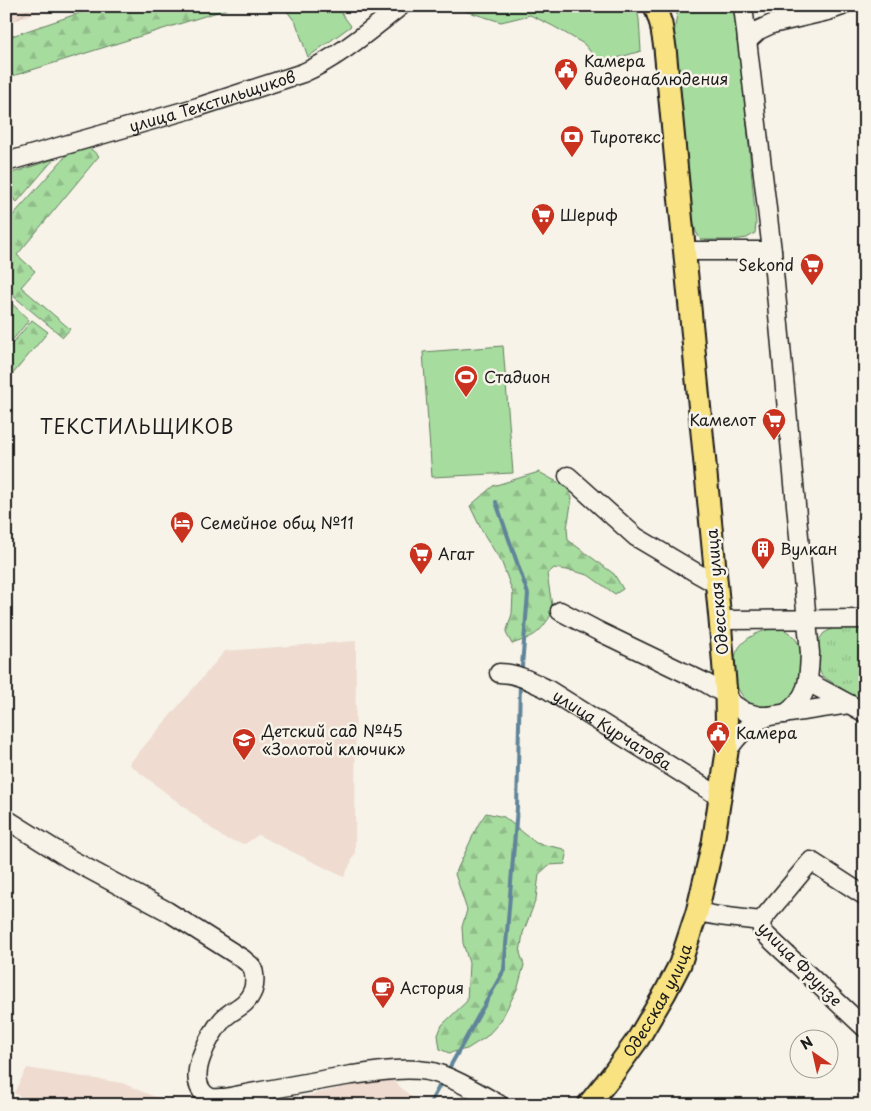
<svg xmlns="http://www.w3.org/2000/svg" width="871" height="1111" font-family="'Playpen Sans',sans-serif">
  <defs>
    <pattern id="industrial-furrows" width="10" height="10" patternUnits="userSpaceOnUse" patternTransform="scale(1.25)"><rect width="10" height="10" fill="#efdbd0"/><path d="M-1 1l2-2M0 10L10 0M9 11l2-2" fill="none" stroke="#ccbbb2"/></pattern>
    <pattern id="forest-firs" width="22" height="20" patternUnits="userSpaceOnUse" patternTransform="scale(1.25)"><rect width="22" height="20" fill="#a7dc9f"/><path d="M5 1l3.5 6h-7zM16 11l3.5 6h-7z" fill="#8fbc88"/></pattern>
    <pattern id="park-tufts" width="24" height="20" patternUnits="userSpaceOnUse" patternTransform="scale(1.25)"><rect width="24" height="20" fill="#a7dc9f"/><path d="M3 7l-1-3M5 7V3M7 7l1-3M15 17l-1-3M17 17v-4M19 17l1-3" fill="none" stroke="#8fbc88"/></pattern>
  </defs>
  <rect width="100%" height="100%" fill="#f7f3e8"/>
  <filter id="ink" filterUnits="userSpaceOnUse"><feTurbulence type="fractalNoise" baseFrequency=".02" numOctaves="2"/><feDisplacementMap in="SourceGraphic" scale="10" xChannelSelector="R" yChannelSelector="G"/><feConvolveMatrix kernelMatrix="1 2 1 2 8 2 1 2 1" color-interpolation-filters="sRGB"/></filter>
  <g filter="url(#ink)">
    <g fill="#efdbd0">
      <path d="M356,641l-1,213 -11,23 -86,-42 -13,9 -20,-5 -96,-75 96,-113z"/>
      <path d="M27,1068l95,15 52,22h-138l-22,-12z"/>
      <path d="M389,1077l25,22 -4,6h-144z"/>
    </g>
    <path fill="url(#industrial-furrows)" d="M6,6h47l-47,18z"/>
    <g fill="#a7dc9f" stroke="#627c5e">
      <path d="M283,6h53l15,20 -43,31 -12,-34z"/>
      <path d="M449,6h187l3,13 2,32 -41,12 -16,-19 -31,-18 -23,-11 -29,7z"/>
      <path d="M678,6h58l20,217 -1,10 -8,5 -14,2h-32l-5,-8 -11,-45 -11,-152z"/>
      <path d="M6,298l23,22 -23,28z"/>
      <path d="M503,346l10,127 -81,4 -9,-125z"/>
      <path d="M777,627c9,3 16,7 21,16 5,8 3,17 3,26 -2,22 -10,42 -36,38 -9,-1 -18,-4 -23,-12 -6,-8 -7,-15 -8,-25 -2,-28 19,-37 43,-43z"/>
    </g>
    <g fill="url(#forest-firs)" stroke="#627c5e">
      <path d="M100,6h126l1,3 -221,69v-40z"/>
      <path d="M80,140l19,16 -82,99 18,16 -14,16 49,42 -7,8 -57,-47v-42l3,-4 -3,-3v-18z"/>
      <path d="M54,159l-37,43 -11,-11v-16z"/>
      <path d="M32,320l16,12 -42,50v-31z"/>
      <path d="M539,472l29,16 4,10 -5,30 1,12 46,34 9,15 -8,5 -27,-19 -15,-4 -19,-3 -7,6 6,38c-15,23 -16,23 -41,32l-6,-11 6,-19 1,-21 -11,-30 -20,-32 -12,-25 23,-20z"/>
      <path d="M486,813l18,4 32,26 28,6 3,6 -2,9 -16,1 -10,9 -3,25 -13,34 -3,20 4,12 -6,22 -18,35 -14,15 -19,12 -18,4 -9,-4 -2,-14 4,-10 25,-24 2,-38 -6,-20 -1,-16 5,-17 -12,-36 23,-49z"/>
    </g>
    <path fill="url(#park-tufts)" stroke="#627c5e" d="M842,624h23v79l-43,-27 -7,-15v-16l9,-12z"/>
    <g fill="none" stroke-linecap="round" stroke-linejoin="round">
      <g stroke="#608499" stroke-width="4">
        <path d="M496,502l32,92 -6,72"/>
        <path d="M447,1072l57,-102 13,-162 3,-125"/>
        <path d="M429,1105l13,-24"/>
      </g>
      <g stroke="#1c1c1c" stroke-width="21">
        <g id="minor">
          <path d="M743,6l29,245 38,402c-1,27 -1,44 -25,61"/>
          <path d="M747,41l12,-11 13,-6 56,-13 14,-5"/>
          <path id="s1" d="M6,162l192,-55 105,-34c36,-16 67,-43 98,-67"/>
          <path d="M684,251h88"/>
          <path d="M568,476l68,61 59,35 21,12"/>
          <path d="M560,611l38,20 106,51 22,13 7,9 12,8 14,4h10"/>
          <path d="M720,620l145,-1"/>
          <path id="s2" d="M499,673c17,0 32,8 48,16l173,108"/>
          <path d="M808,682l41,22"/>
          <path d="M727,752c10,-17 23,-29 42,-36l80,-12 16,9"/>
          <path d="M6,819l64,40 97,52 76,48c3,3 7,5 9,8 3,6 3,17 1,23 -7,18 -20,18 -30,29 -14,16 -41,64 -14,78 4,2 11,1 15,1 43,-8 85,-16 128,-23 23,-3 52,-8 75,-4 21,3 54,23 73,34"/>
          <path d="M697,912l22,4 42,5 1,9 6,7 97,91"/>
          <path d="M761,921l50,-60 54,35"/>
        </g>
      </g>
      <g stroke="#1c1c1c" stroke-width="25">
        <g id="major">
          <path id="s3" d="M588,1105l24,-30 26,-36 27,-46 15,-29 17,-52 16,-69 14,-91 -1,-57 -6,-75 -55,-572 -4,-24 -6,-18"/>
        </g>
      </g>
      <use href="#minor" stroke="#f7f3e8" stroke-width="18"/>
      <use href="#major" stroke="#f8e281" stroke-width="21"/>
    </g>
  </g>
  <defs>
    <g id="civic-pin" transform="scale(1.25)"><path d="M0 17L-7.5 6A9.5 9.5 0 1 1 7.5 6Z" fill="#c8321e" stroke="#f7f3e8"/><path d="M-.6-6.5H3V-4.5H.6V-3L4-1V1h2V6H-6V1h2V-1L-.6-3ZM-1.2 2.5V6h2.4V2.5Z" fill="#fff"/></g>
    <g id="bank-pin" transform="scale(1.25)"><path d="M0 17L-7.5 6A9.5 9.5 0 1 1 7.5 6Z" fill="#c8321e" stroke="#f7f3e8"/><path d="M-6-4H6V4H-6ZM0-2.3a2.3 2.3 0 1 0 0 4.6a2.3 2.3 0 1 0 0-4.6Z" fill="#fff"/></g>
    <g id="supermarket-pin" transform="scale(1.25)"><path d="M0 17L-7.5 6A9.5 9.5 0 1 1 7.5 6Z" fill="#c8321e" stroke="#f7f3e8"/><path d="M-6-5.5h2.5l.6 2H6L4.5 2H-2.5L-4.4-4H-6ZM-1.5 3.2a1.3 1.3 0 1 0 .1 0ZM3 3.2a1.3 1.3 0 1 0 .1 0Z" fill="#fff"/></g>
    <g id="stadium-pin" transform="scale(1.25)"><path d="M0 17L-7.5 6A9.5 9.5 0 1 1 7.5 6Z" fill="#c8321e" stroke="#f7f3e8"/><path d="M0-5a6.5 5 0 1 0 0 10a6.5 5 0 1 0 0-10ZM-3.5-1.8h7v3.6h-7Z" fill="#fff"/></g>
    <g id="hotel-pin" transform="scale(1.25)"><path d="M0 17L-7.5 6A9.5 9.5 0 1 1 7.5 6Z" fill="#c8321e" stroke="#f7f3e8"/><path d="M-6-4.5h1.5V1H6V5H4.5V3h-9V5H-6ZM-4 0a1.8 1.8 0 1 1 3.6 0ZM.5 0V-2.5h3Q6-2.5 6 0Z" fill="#fff"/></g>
    <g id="building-pin" transform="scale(1.25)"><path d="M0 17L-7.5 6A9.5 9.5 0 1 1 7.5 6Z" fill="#c8321e" stroke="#f7f3e8"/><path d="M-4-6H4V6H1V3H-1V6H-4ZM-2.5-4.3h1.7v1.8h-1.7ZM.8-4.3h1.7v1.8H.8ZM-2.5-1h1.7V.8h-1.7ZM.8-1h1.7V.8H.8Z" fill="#fff"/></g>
    <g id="school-pin" transform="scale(1.25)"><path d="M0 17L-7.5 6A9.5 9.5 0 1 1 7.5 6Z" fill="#c8321e" stroke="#f7f3e8"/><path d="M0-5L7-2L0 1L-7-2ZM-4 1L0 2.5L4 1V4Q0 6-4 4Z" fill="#fff"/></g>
    <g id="cafe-pin" transform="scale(1.25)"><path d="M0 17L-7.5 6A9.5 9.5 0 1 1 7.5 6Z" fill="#c8321e" stroke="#f7f3e8"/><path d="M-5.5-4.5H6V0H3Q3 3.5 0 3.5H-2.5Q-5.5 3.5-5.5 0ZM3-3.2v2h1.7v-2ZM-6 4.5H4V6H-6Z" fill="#fff"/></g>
  </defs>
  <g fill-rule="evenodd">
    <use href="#civic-pin" x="566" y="70"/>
    <use href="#bank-pin" x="572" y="137"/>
    <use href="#supermarket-pin" x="543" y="215"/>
    <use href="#supermarket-pin" x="812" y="265"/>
    <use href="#stadium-pin" x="466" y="377"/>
    <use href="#supermarket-pin" x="774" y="420"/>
    <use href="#hotel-pin" x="182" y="523"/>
    <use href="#building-pin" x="763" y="549"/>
    <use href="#supermarket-pin" x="421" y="554"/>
    <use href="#civic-pin" x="718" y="733"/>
    <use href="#school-pin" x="244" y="740"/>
    <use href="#cafe-pin" x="383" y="988"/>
  </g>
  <g text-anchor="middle" stroke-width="5" stroke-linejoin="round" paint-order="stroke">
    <g font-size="16" fill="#1c1c1c" stroke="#f7f3e8" text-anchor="start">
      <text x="584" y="67">Камера<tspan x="584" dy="18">видеонаблюдения</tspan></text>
      <text x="590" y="143">Тиротекс</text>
      <text x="560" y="221">Шериф</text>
      <text x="794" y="271" text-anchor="end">Sekond</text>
      <text x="484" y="383">Стадион</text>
      <text x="756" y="426" text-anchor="end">Камелот</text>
      <text x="200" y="529">Семейное общ №11</text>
      <text x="780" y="555">Вулкан</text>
      <text x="438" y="560">Агат</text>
      <text x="262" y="737">Детский сад №45<tspan x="262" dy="18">«Золотой ключик»</tspan></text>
      <text x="736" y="739">Камера</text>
      <text x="400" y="994">Астория</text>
    </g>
    <g font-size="16" fill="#1c1c1c" stroke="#f7f3e8">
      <text dy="6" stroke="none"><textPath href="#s1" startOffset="215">улица Текстильщиков</textPath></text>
      <text transform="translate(717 592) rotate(-95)" y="6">Одесская улица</text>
      <text dy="6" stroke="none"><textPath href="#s2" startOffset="128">улица Курчатова</textPath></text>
      <text transform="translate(800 964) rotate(45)" y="6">улица Фрунзе</text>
      <text dy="6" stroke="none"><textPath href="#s3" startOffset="126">Одесская улица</textPath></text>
    </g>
    <g font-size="19" letter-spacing="1" fill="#1c1c1c" stroke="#f7f3e8">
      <text x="137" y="434">ТЕКСТИЛЬЩИКОВ</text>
    </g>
  </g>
  <rect width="871" height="1111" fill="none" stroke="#f7f3e8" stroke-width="25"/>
  <rect x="12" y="12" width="846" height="1086" fill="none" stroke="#1c1c1c" stroke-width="2" filter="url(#ink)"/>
  <g transform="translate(814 1054) rotate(326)"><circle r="24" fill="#f7f3e8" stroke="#9f9d96"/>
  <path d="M0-4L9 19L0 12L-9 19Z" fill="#c8321e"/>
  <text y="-8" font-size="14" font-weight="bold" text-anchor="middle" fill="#1c1c1c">N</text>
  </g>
</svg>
